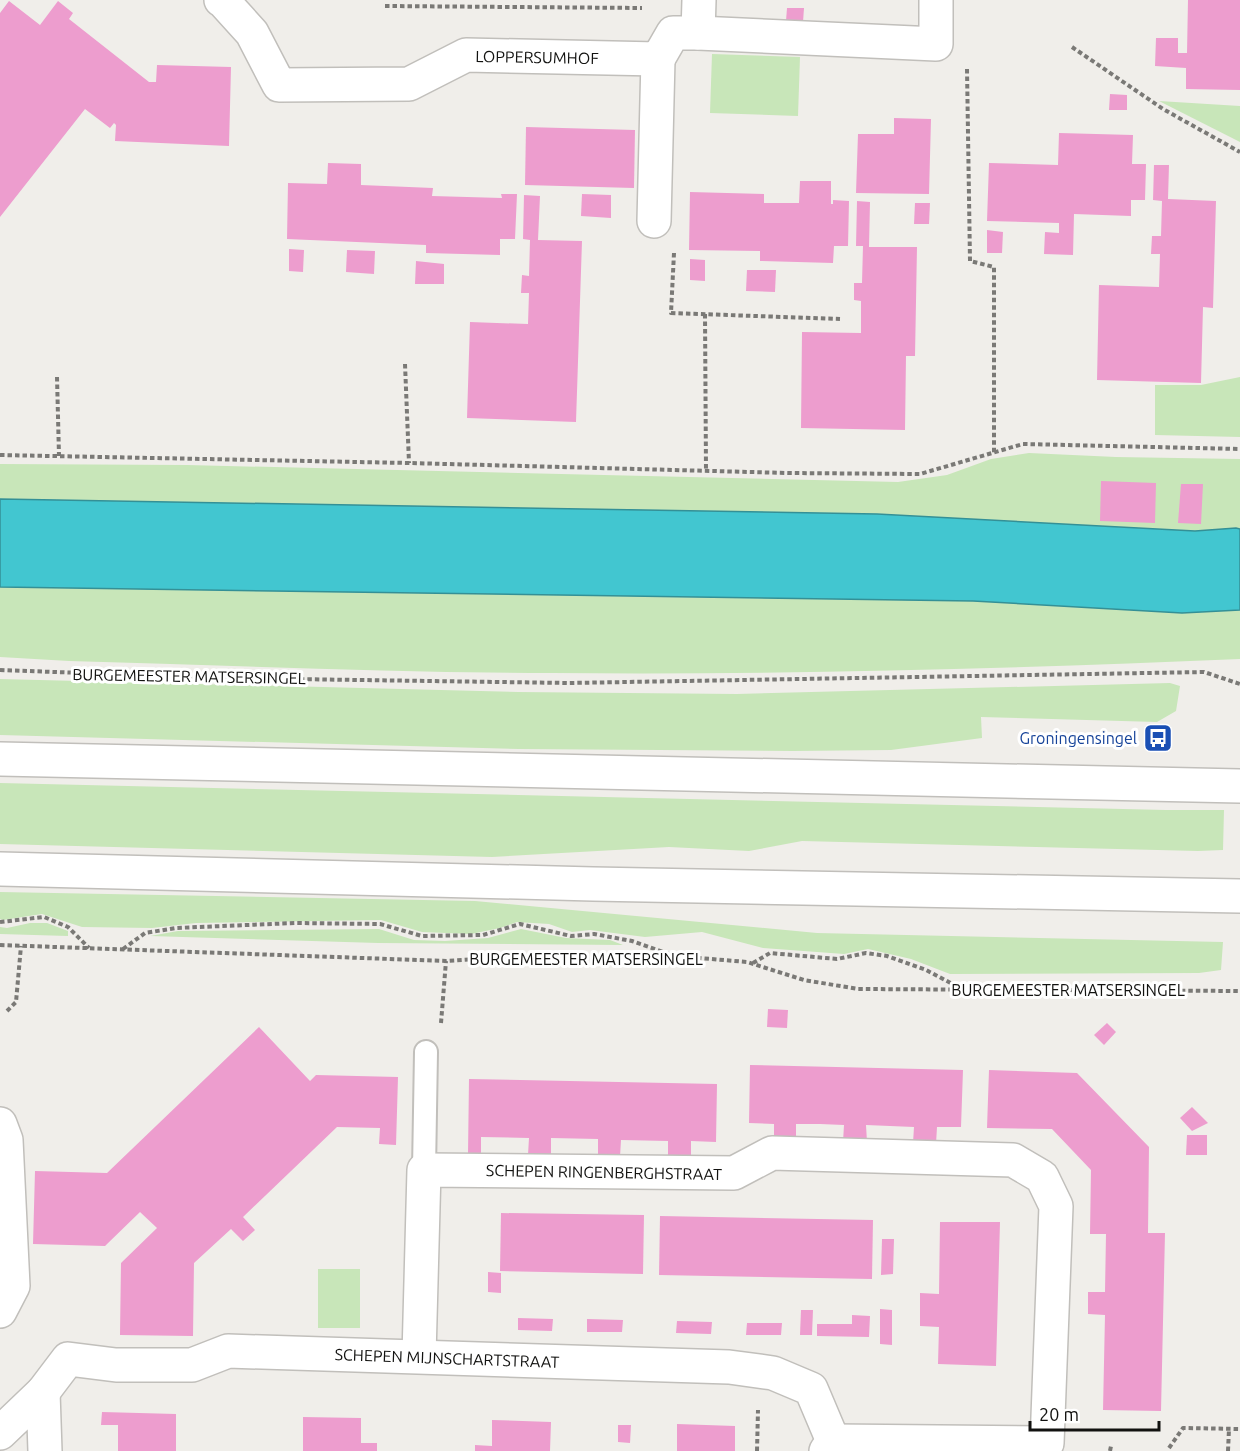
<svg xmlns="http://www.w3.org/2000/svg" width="1240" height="1451" font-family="Ubuntu,sans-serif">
  <rect width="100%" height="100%" fill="#f0eeea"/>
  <g fill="#c8e6b9">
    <path d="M712,54l88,3 -2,59 -88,-3z"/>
    <path d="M1159,101l81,5v36z"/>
    <path d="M1240,377v60l-85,-2v-50h46z"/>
    <path d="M1029,453l87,4 124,2v70l-44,2 -319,-17 -877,-15v-35l187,1 711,17 49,-7 44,-16z"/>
    <path d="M0,587l973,14 209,12 58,-3v49c-229,10 -459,16 -688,14 -161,0 -322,-8 -483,-12l-69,-4z"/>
    <path d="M0,679l518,13 219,2 433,-11 10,3 -4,25 -19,11 -176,-5 1,21 -91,12 -98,1 -274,-2 -519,-14z"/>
    <path d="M0,783l1166,27h58l-1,40 -25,1 -396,-10 -53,10 -80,-4 -177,10 -492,-13z"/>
    <path d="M0,892l475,9 342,32 406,9 -2,28 -22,3 -249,1 -39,-15 -43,-10 -24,5 -81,-6 -61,-16 -57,5 -55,-7 -18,2 -23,-8 -32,-2 -17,6 -29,6 -49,-2 -41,-12 -185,3 -44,5 -70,-1 -40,-13 -39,6 -3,-1z"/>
    <path d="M30,923h17l21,8v5l-68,-2v-7l7,1z"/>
    <path d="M379,929l35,11 31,1 43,-3 33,-9 45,9 44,2 13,5 -245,-2 -228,-7 28,-5z"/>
    <rect x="318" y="1269" width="42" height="59"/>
  </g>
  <path fill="#42c6d0" stroke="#349096" stroke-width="1.5" d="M0,499l877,15 318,17 41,-3 4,1v81l-58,3 -209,-12 -973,-14z"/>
  <g fill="#ed9dce">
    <path d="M1188,0h52v90l-54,-1v-21l-31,-2 1,-28h22v15h9z"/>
    <path d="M9,1l31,24 18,-24 15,12 -4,6 80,63h7l1,-17 74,2 -2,79 -114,-5 1,-16 -2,-2 -4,5 -25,-19 -85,108v-204z"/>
    <path d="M787,8h17l-1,14 -17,-1z"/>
    <path d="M1110,94l17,1v15h-18z"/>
    <path d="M894,118l37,1 -2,75 -73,-1 2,-59h36z"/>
    <path d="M526,127l109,3 -1,58 -109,-3z"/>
    <path d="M1059,133l74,2 -1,29h14l-1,36h-14v16l-57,-2 -1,41 -29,-1 1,-22 14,1v-10l-72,-2 2,-58 69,2z"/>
    <path d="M328,163l33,1v21l72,3 -1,8 70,2 -1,-4h16l-2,45h-15v16l-74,-2v-8l-139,-6 1,-56 39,1z"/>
    <path d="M1154,165h15l-1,34 48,2 -3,107 -10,-1 -2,76 -104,-3 2,-95 60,2 1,-33h-9l1,-18h9l1,-35 -9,-1z"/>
    <path d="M800,181h31v23h2v-4l16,1 -1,45h-14l-1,17 -73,-2v-10l-71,-1 1,-58 74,2v9h35z"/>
    <path d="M582,194l29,1v23l-30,-2z"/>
    <path d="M524,195l16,1 -2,44 44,1 -6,181 -109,-4 3,-96 58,2 1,-31h-8l1,-18 7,1 1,-36 -7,-1z"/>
    <path d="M857,201l13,1 -1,45h48l-2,109h-9l-1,74 -104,-2 1,-96 59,1v-32l-7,-1v-17h8l1,-37h-7z"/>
    <path d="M915,203h15l-1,21h-15z"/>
    <path d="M987,230l16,2 -1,21h-15z"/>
    <path d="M289,249l15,1 -1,22 -14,-1z"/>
    <path d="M347,250l28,1 -1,23 -28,-2z"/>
    <path d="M690,259l15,1v21l-15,-1z"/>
    <path d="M416,261l28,3v20h-29z"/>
    <path d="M747,270h29l-1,22 -29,-1z"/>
    <path d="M1101,481l55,2 -1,40 -55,-2z"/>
    <path d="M1181,484h22l-2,40 -23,-1z"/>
    <path d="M768,1009l20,1 -1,18 -20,-1z"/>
    <path d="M1107,1023l9,9 -12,13 -10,-10z"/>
    <path d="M259,1027l51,54 6,-6 82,2 -2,68 -17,-1 1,-16 -43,-1 -94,90 12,13 -12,11 -12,-12 -37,34 -1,73 -73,-1 1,-72 36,-35 -17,-16 -35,34 -72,-2 2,-73 72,2z"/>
    <path d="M750,1065l213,5 -2,57h-24l-1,17 -23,-1 1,-16 -48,-2 1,17h-24l1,-17 -24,-1h-24v17l-22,-1v-16l-25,-1z"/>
    <path d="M989,1070l88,3 72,74 -1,86h17l-4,178 -58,-1 2,-95 -17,-1v-22h17l1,-58h-16l1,-64 -39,-41 -65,-1z"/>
    <path d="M469,1079l248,5 -1,58 -25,-1v17h-23v-17l-47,-1 -1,17h-22v-18l-47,-1v18l-23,-1 1,-17 -48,-1v17h-13z"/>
    <path d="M1192,1107l16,16 -16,8 -12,-13z"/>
    <path d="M1187,1135h20v20h-21z"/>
    <path d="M501,1213l143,2 -1,59 -143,-3z"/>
    <path d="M660,1216l213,4 -1,59 -213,-4z"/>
    <path d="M940,1222h60l-4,144 -58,-2 1,-37 -19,-1v-33l19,1z"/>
    <path d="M882,1239h12l-1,35 -12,1z"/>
    <path d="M488,1272l13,1v20l-13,-1z"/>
    <path d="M880,1309l12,1v35l-12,-1z"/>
    <path d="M801,1310h12l-1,25h-12z"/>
    <path d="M852,1315l18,1 -1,21 -52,-1v-12h35z"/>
    <path d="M518,1318l35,1 -1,12 -34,-1z"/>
    <path d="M587,1319l36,1 -1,12h-35z"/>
    <path d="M677,1321l35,1 -1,12 -35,-1z"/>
    <path d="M747,1323h35l-1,12h-35z"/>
    <path d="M102,1412l74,2v37h-58v-26h-17z"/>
    <path d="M303,1417l58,1v25h16v8h-74z"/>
    <path d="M492,1420l59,2 -1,29h-75v-6l17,1z"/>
    <path d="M677,1424l58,2v25h-58z"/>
    <path d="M618,1425h13l-1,18 -12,-1z"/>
  </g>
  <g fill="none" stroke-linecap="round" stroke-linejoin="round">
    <g stroke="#c1bfbb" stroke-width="26">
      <path id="lane" d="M424,1170l2,-118"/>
    </g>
    <g stroke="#c1bfbb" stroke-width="36">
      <g id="street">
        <path d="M221,0l2,1 29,32 27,52 130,-1 57,-29 192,4 15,-26h25l1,-33"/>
        <path d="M698,33l238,11v-44"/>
        <path d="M654,221l4,-162"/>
        <path d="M0,1124l6,16 7,146 -13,25"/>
        <path d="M419,1356l5,-186 310,3 38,-20 241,7 29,17 14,29 -9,237 -214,-2 -7,10"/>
        <path d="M43,1392l25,-33 48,6h76l36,-14 501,16 44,6 38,16 22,52"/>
        <path d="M0,1433l43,-41 2,59"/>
      </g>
    </g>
    <g stroke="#c1bfbb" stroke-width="36">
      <g id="secondary">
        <path d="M0,759l1240,27"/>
        <path d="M0,869l593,15 647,12"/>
      </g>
    </g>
    <g stroke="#7a7976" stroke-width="4" stroke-dasharray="4.5 3" stroke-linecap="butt">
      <path d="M385,6l257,2"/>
      <path d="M1072,47l91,62 77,43"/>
      <path d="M967,69l3,192 24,6v186"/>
      <path d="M674,253l-3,60 169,6"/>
      <path d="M705,314l1,157"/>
      <path d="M405,364l4,99"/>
      <path d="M57,377l2,79"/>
      <path d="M0,455l409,8 379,10 132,1 103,-30 217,5"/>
      <path d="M0,670l221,8 348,5 635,-11 36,12"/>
      <path d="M0,922l44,-5 24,10 21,21"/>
      <path d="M0,945l446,16 63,-4 166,-1 72,6 57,18 54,9 382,2"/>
      <path d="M123,949l22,-16 31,-5 119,-5 85,1 42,12 61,-1 37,-11 51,12 23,-2 38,7 40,14"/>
      <path d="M753,963l17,-10 67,6 29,-6 21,3 39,14 38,20"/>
      <path d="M7,1011l9,-9 5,-56"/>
      <path d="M441,1023l5,-62"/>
      <path d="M1169,1448l14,-20 57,1"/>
      <path d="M757,1451l1,-41"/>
      <path d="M1110,1451l1,-5"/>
      <path d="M1228,1451l1,-22"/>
    </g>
    <use href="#lane" stroke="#fff" stroke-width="22"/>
    <use href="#street" stroke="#fff" stroke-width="33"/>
    <use href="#secondary" stroke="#fff" stroke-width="33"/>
  </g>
  <defs>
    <g id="bus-square" transform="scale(1.5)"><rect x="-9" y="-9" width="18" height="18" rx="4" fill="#1a4fb4" stroke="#fff"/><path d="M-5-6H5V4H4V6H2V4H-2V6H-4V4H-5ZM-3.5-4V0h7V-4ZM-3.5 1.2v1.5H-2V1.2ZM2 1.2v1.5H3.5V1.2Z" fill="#fff"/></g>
  </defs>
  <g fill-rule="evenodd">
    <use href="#bus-square" x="1158" y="738"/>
  </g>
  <g text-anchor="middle" stroke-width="6" stroke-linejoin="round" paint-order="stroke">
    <g font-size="16" fill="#121210" stroke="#fff">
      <text transform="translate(537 57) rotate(1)" y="6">LOPPERSUMHOF</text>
      <text transform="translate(189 676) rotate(1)" y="6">BURGEMEESTER MATSERSINGEL</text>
      <text x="586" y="965">BURGEMEESTER MATSERSINGEL</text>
      <text x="1068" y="996">BURGEMEESTER MATSERSINGEL</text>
      <text transform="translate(604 1172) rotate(1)" y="6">SCHEPEN RINGENBERGHSTRAAT</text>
      <text transform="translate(447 1358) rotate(2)" y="6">SCHEPEN MIJNSCHARTSTRAAT</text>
    </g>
    <g font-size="16" fill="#164399" stroke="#fff" text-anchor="end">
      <text x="1137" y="744">Groningensingel</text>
    </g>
  </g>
  <path d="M1030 1421v9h129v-9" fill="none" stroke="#121210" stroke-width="3"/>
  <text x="1039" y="1421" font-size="18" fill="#121210" stroke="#ffffff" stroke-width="4.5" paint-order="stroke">20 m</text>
</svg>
